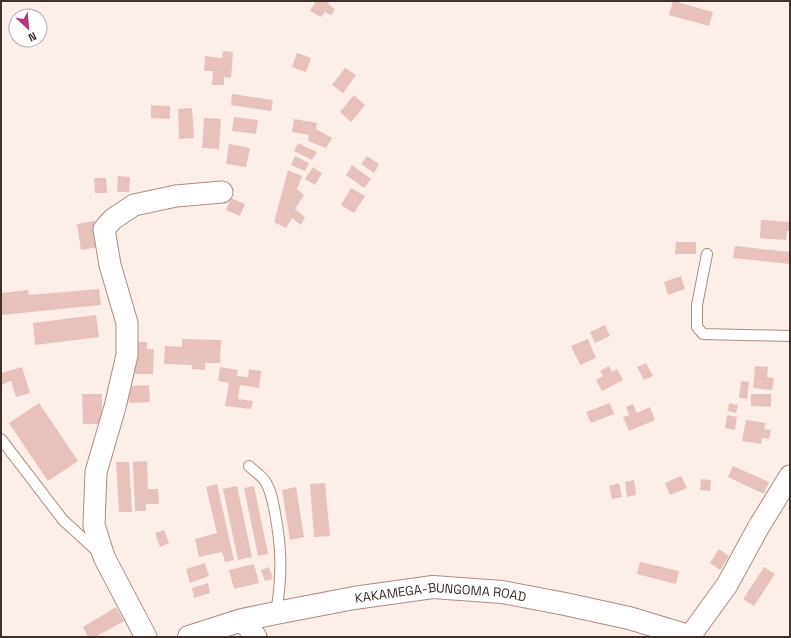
<svg xmlns="http://www.w3.org/2000/svg" width="791" height="638" font-family="'Space Grotesk',sans-serif">
  <rect width="100%" height="100%" fill="#fceee8"/>
  <g fill="#e7c2bc">
    <path d="M316,1h14l-2,3 7,5 -4,6 -6,-3 -4,5 -11,-6z"/>
    <path d="M673,1l40,11 -4,14 -40,-11z"/>
    <path d="M223,51l10,1 -2,26 -7,-1v8h-12l1,-14h-9l1,-15 17,2z"/>
    <path d="M297,53l14,5 -5,14 -14,-5z"/>
    <path d="M345,68l11,7 -13,18 -11,-8z"/>
    <path d="M232,94l41,6 -2,11 -40,-6z"/>
    <path d="M354,95l11,10 -14,17 -11,-10z"/>
    <path d="M151,105l19,1v13l-19,-1z"/>
    <path d="M192,108l2,30 -15,1 -1,-30z"/>
    <path d="M234,117l24,3 -2,14 -24,-3z"/>
    <path d="M204,118l17,1 -2,30 -17,-1z"/>
    <path d="M294,119l23,4 -1,6 16,9 -6,10 -18,-7 1,-6 -17,-3z"/>
    <path d="M298,143l19,9 -5,8 -18,-9z"/>
    <path d="M229,144l21,4 -4,19 -20,-3z"/>
    <path d="M295,156l14,7 -4,8 -14,-6z"/>
    <path d="M367,156l12,8 -5,9 -13,-9z"/>
    <path d="M352,165l19,14 -7,9 -18,-13z"/>
    <path d="M313,167l9,6 -7,12 -10,-6z"/>
    <path d="M288,170l14,6 -5,13 7,6 -9,14 10,8 -4,8 -9,-7 -6,10 -12,-6z"/>
    <path d="M118,176l12,1 -1,15h-12z"/>
    <path d="M94,178h12l1,15h-12z"/>
    <path d="M351,188l14,8 -11,17 -13,-8z"/>
    <path d="M231,198l14,6 -5,12 -14,-6z"/>
    <path d="M761,220l29,2v9h-3l-1,9 -26,-2z"/>
    <path d="M94,221l4,26 -17,3 -4,-26z"/>
    <path d="M676,242h20v12h-21z"/>
    <path d="M735,246l55,6v12l-57,-6z"/>
    <path d="M681,276l4,13 -17,6 -4,-13z"/>
    <path d="M99,289l2,16 -100,10v-22l27,-3 1,5z"/>
    <path d="M96,315l3,22 -64,8 -2,-22z"/>
    <path d="M605,325l5,11 -15,7 -5,-11z"/>
    <path d="M182,339l39,1 -1,23h-15v7l-13,-1v-4l-28,-1 1,-18 17,1z"/>
    <path d="M588,339l8,19 -16,7 -9,-19z"/>
    <path d="M135,342h12v7h7l-1,25h-18z"/>
    <path d="M646,363l7,13 -9,4 -7,-13z"/>
    <path d="M609,366l3,6 5,-3 6,11 -21,11 -6,-11 7,-4 -3,-5z"/>
    <path d="M755,366l13,1 -1,10 7,1 -2,12 -19,-2z"/>
    <path d="M22,367l8,26 -14,4 -5,-16 -10,4v-12z"/>
    <path d="M220,367l18,3 -1,6 11,1 1,-8 12,2 -2,17 -19,-3 -2,14 15,2 -2,8 -26,-3 4,-23 -11,-2z"/>
    <path d="M741,381l8,1 -2,17 -8,-1z"/>
    <path d="M149,385l1,17 -21,1 -1,-17z"/>
    <path d="M82,394h20v30h-19z"/>
    <path d="M751,394h20v13l-20,-1z"/>
    <path d="M39,403l39,58 -30,20 -39,-58z"/>
    <path d="M610,403l4,11 -23,9 -5,-11z"/>
    <path d="M729,403l9,2 -2,8 -8,-2z"/>
    <path d="M633,404l4,9 13,-6 5,13 -26,11 -6,-14 6,-2 -3,-8z"/>
    <path d="M727,415l10,2 -2,13 -10,-2z"/>
    <path d="M746,420l20,3 -2,6 7,1 -2,9 -7,-1 -1,6 -19,-3z"/>
    <path d="M147,461l1,28h10l1,15h-13v7h-11l-2,-49z"/>
    <path d="M116,462h13l3,50h-13z"/>
    <path d="M733,466l36,16 -5,12 -36,-17z"/>
    <path d="M681,476l6,12 -17,7 -5,-12z"/>
    <path d="M701,479l10,1 -1,11 -10,-1z"/>
    <path d="M634,480l2,15 -9,2 -2,-15z"/>
    <path d="M325,483l5,53 -16,1 -4,-53z"/>
    <path d="M619,483l3,14 -10,2 -3,-13z"/>
    <path d="M217,484l17,76 -9,2 -3,-10 -23,5 -4,-18 22,-6 -11,-46z"/>
    <path d="M237,486l15,71 -14,3 -15,-71z"/>
    <path d="M254,486l14,68 -10,2 -14,-68z"/>
    <path d="M296,487l8,50 -14,3 -8,-50z"/>
    <path d="M164,530l5,13 -9,4 -5,-14z"/>
    <path d="M719,549l10,7 -9,14 -10,-7z"/>
    <path d="M640,562l39,9 -3,13 -39,-10z"/>
    <path d="M205,563l4,13 -19,7 -4,-14z"/>
    <path d="M254,564l5,19 -25,6 -5,-19z"/>
    <path d="M269,567l4,12 -8,2 -4,-11z"/>
    <path d="M764,567l11,7 -21,32 -11,-7z"/>
    <path d="M208,583l2,10 -16,5 -2,-10z"/>
    <path d="M116,607l8,14 -29,16h-7l-5,-10z"/>
  </g>
  <g fill="none" stroke-linecap="round" stroke-linejoin="round">
    <g stroke="#ac8d80" stroke-width="12">
      <g id="service">
        <path d="M707,254l-10,51v22l6,7 87,2"/>
        <path d="M1,439l62,81 35,32"/>
        <path d="M249,466c5,5 12,9 16,15 6,9 8,21 10,32 7,36 7,64 1,100"/>
      </g>
    </g>
    <g stroke="#ac8d80" stroke-width="23">
      <g id="minor">
        <path d="M242,620l14,17"/>
        <path d="M690,636l37,-51 31,-57 32,-52"/>
        <path d="M146,637l-42,-80 -10,-32 2,-53 19,-65 12,-52v-32l-17,-58 -6,-36 9,-10 21,-14 42,-9 46,-4"/>
      </g>
    </g>
    <g stroke="#ac8d80" stroke-width="24">
      <g id="primary">
        <path id="s1" d="M189,637l53,-17 34,-7 78,-15 79,-11 69,5 63,12 64,14 63,19"/>
      </g>
    </g>
    <use href="#service" stroke="#fff" stroke-width="10"/>
    <use href="#minor" stroke="#fff" stroke-width="21"/>
    <use href="#primary" stroke="#fff" stroke-width="22"/>
  </g>
  <g text-anchor="middle" stroke-width="3" stroke-linejoin="round" paint-order="stroke">
    <g font-size="13" fill="#3e312b" stroke="#fefefe">
      <text dy="5" stroke="none"><textPath href="#s1" startOffset="257">KAKAMEGA-BUNGOMA ROAD</textPath></text>
    </g>
  </g>
  <rect width="791" height="638" fill="none" stroke="#3e312b" stroke-width="4"/>
  <g transform="translate(28 28) rotate(154)"><circle r="19" fill="#fefefe" stroke="#b1acaa"/>
  <path d="M0-3L7 15L0 10L-7 15Z" fill="#b6357f"/>
  <text y="-6" font-size="11" font-weight="bold" text-anchor="middle" fill="#3e312b">N</text>
  </g>
</svg>
